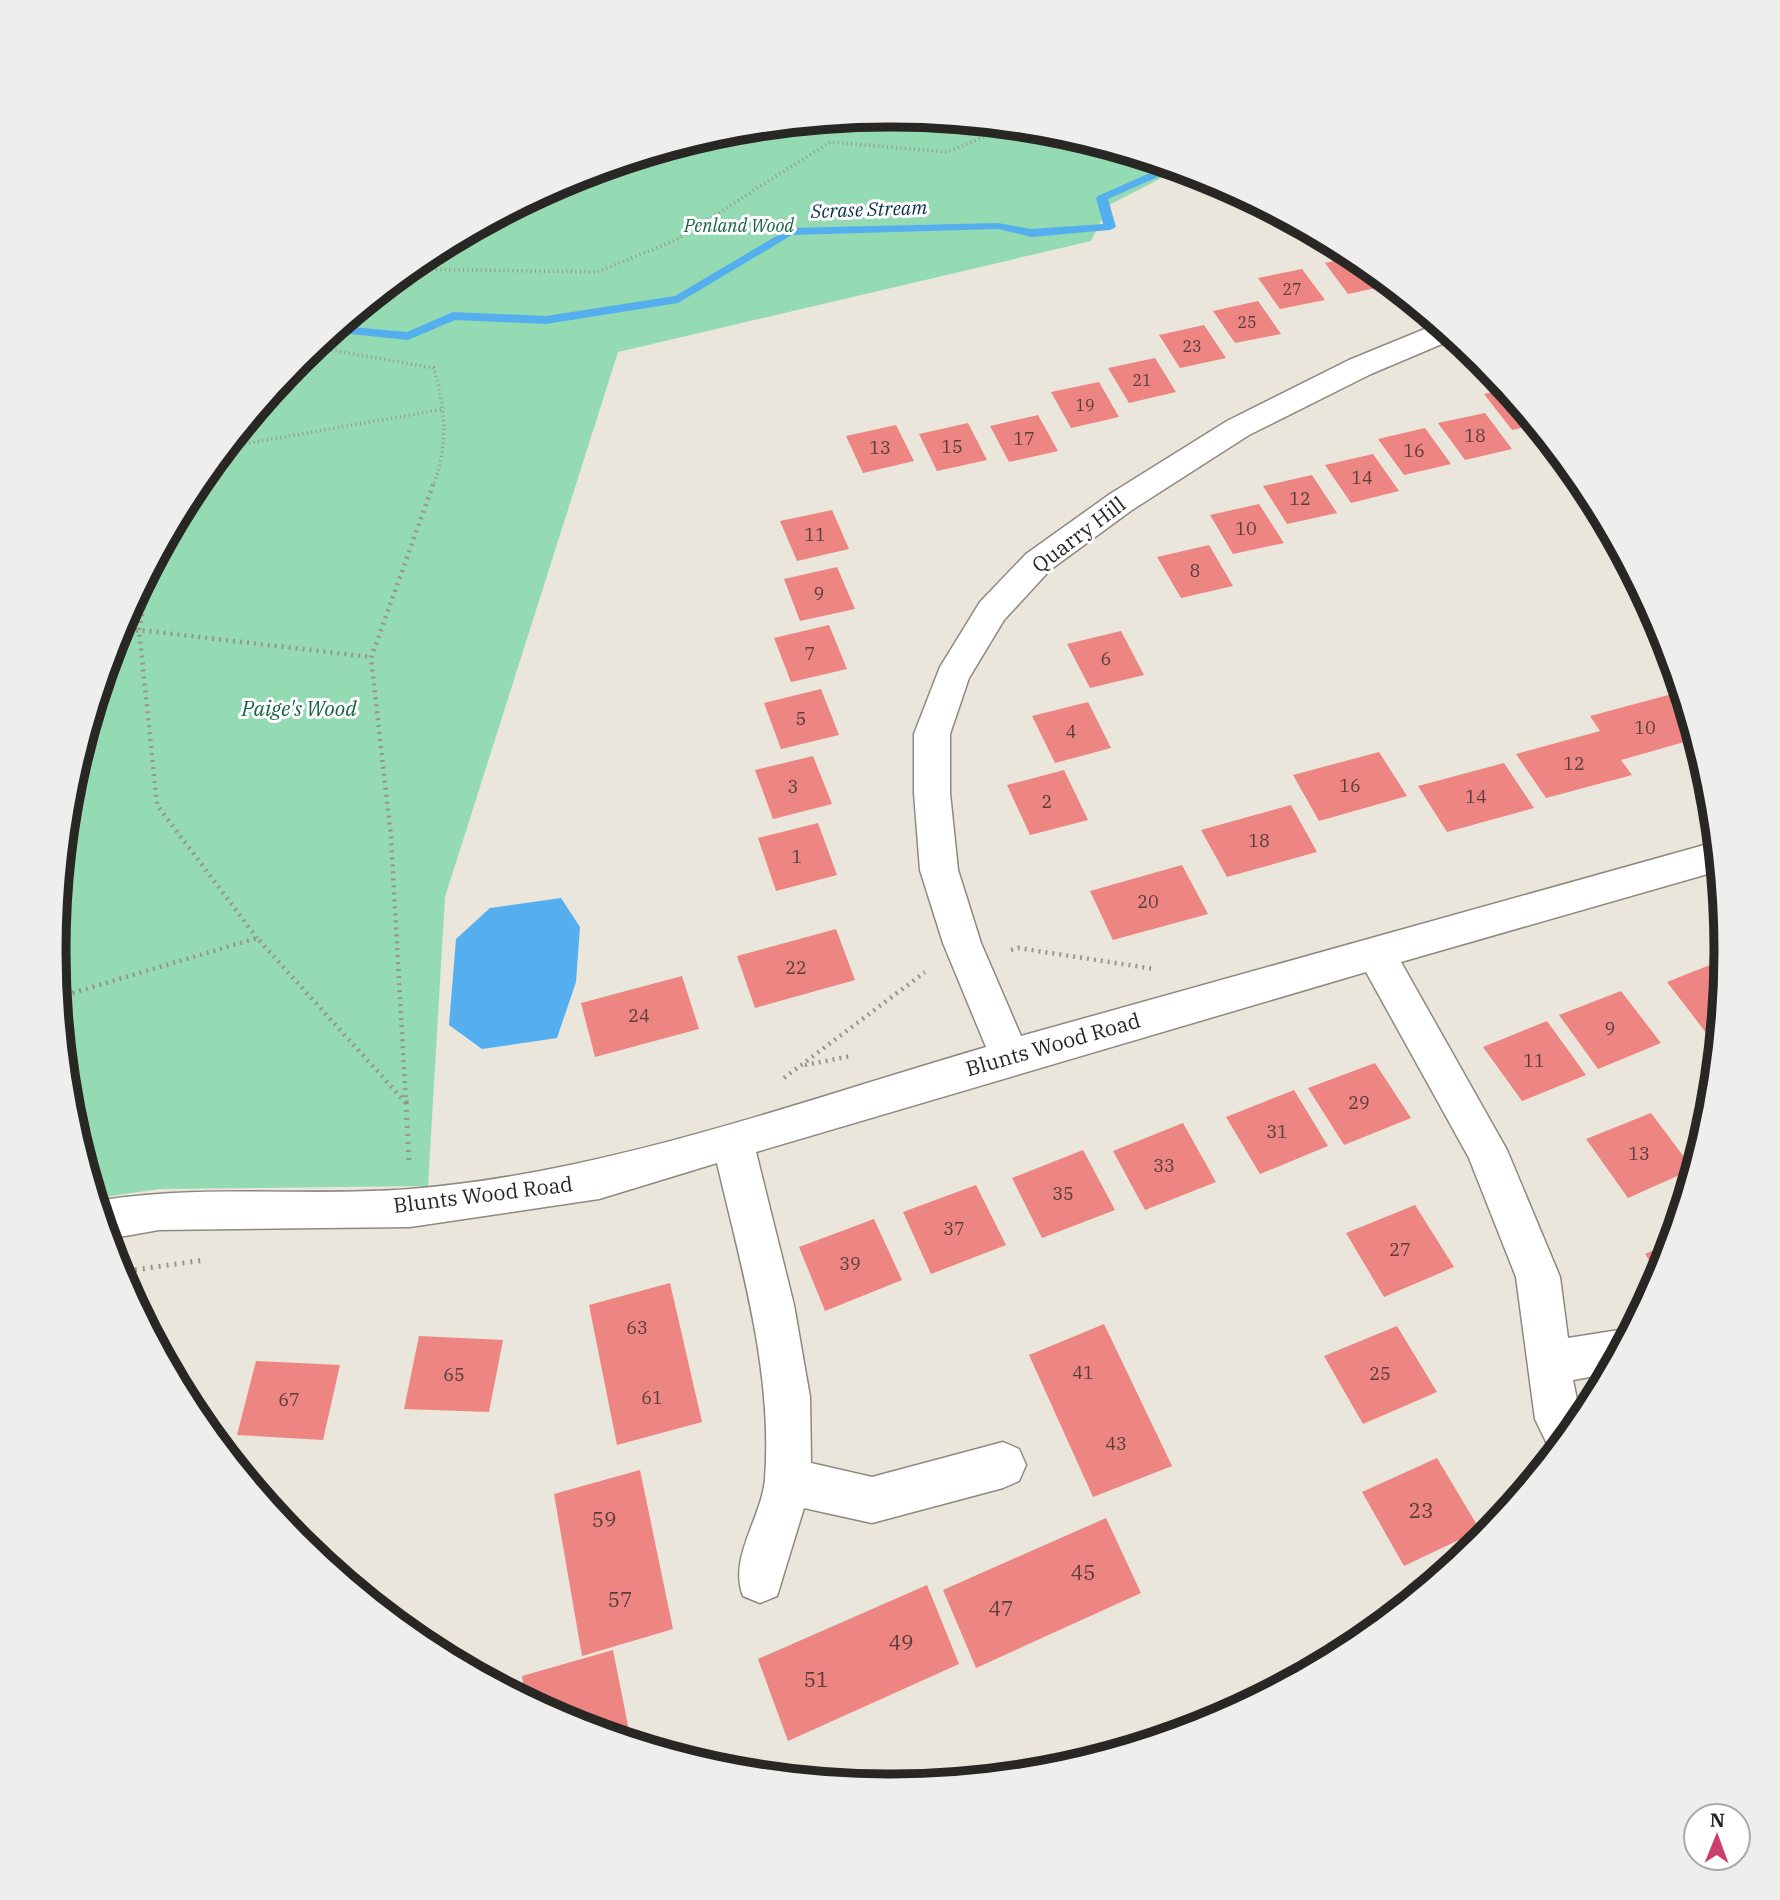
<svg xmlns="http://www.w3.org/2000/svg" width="1780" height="1900" font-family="'IBM Plex Serif',serif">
  <rect width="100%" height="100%" fill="#ebe6dc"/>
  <path fill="#94dab3" d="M890,114l163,16 126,39 -70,36 -18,36 -473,111 -173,545 -17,289 -268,3 -64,9 -26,-85 -16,-163 16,-163 48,-157 77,-145 104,-126 127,-104 145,-77 156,-48z"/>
  <path fill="#55afef" d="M561,898l19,29 -4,55 -19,56 -75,11 -33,-24 7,-86 34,-31z"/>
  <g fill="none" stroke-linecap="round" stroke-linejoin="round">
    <path fill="#55afef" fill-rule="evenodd" d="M1168,165l10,3 -70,31 8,28 -6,3 -79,7 -33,-8 -206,6 -114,68 -132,21 -91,-4 -47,20 -76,-8 8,-6 67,6 46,-20 93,4 129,-20 115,-68 208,-5 33,6 72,-5 -7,-26 2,-2z"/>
  </g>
  <g fill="#ed8582">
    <path d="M1356,256l34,29 -42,9 -23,-31z"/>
    <path d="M1302,269l23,31 -45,9 -22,-31z"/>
    <path d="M1258,301l23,33 -46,9 -22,-32z"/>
    <path d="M1204,325l22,33 -46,10 -21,-33z"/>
    <path d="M1155,358l21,34 -47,11 -21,-35z"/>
    <path d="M1099,382l20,35 -48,11 -20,-36z"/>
    <path d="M1506,389l20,25 9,11 -23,5 -28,-36z"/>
    <path d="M1485,413l27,36 -47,11 -27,-37z"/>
    <path d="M1038,415l20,36 -49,11 -19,-36z"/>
    <path d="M968,423l19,37 -50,11 -18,-37z"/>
    <path d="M896,425l18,36 -51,12 -17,-37z"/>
    <path d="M1425,428l26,36 -47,11 -26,-36z"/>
    <path d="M1373,454l26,37 -48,12 -26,-38z"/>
    <path d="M1312,475l25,38 -50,11 -24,-38z"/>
    <path d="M1259,504l25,39 -51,11 -23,-39z"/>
    <path d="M832,510l17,39 -52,12 -17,-40z"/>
    <path d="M1209,545l24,41 -52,12 -24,-41z"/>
    <path d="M837,567l18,42 -55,12 -16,-42z"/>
    <path d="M829,625l18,44 -56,13 -17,-44z"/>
    <path d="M1121,631l23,44 -54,13 -23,-44z"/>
    <path d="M821,689l18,46 -58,14 -17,-46z"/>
    <path d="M1672,694l16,21 7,24 -74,21 11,15 -86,23 -30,-44 84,-23 -10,-15z"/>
    <path d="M1088,702l23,46 -56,15 -23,-47z"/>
    <path d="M1379,752l28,44 -88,25 -26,-46z"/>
    <path d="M813,756l19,48 -59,15 -18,-49z"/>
    <path d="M1504,763l30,45 -87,24 -29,-46z"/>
    <path d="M1064,770l24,50 -58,15 -23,-50z"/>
    <path d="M1291,805l26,47 -90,25 -26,-47z"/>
    <path d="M818,823l19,52 -61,16 -18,-53z"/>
    <path d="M1182,865l26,49 -95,26 -23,-49z"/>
    <path d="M836,929l19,51 -100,28 -18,-52z"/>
    <path d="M1725,959l-7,71 -11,4 -40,-52z"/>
    <path d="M682,976l17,53 -104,28 -14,-54z"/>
    <path d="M1621,991l40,52 -63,26 -39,-54z"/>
    <path d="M1547,1021l39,54 -64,26 -39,-54z"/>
    <path d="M1375,1063l36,55 -67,27 -36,-57z"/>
    <path d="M1294,1090l34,56 -68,28 -34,-57z"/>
    <path d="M1651,1113l42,56 -65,29 -42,-59z"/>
    <path d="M1183,1123l33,59 -71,28 -32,-59z"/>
    <path d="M1083,1150l32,60 -73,28 -30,-60z"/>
    <path d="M976,1185l30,60 -75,29 -28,-62z"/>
    <path d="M1415,1205l39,62 -70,30 -38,-64z"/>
    <path d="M874,1219l28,61 -77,31 -26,-64z"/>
    <path d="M1670,1243l-8,27 -3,5 -14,-21z"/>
    <path d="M670,1283l32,139 -85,23 -28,-140z"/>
    <path d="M1104,1324l68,142 -79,31 -64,-142z"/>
    <path d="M1397,1326l40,66 -74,32 -39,-68z"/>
    <path d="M419,1336l84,4 -14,72 -85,-3z"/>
    <path d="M256,1361l84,4 -17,75 -86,-5z"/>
    <path d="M1437,1458l43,72 -76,36 -42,-74z"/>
    <path d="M640,1470l33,159 -91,27 -28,-162z"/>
    <path d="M1106,1518l35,75 -165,75 -33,-78z"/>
    <path d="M927,1585l32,79 -171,77 -30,-82z"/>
    <path d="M613,1650l18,91 -61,-19 -45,-24 -3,-22z"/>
  </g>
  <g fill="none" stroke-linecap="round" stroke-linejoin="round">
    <g stroke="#8e8980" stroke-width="3">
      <path id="minor" d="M1437,324l19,14 -85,36 -122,61 -117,75 -82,60 -46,50 -35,58 -19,56v59l8,77 23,73 40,93 694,-194 3,29 -317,91 106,188 53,127 8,61 51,-8 9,3 -22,41 -33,6 8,39 -29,35 -17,-35 -19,-142 -47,-119 -103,-186 -610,180 38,153 16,92 1,66 61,14 131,-35 16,7 7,16 -7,16 -16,7 -131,35 -68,-15 -27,88 -17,7 -17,-7c-15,-38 19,-79 22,-117 8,-107 -24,-213 -48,-316l-118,36 -189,28 -251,3 -51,9 -11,-36 6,-3c103,-16 204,-3 307,-11 197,-16 388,-87 576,-142l-43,-104 -23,-73 -6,-77v-59l26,-67 40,-65 46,-48 84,-60 117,-73 122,-61z"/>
    </g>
    <g stroke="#98958e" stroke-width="3.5" stroke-dasharray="1 3.5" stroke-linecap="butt">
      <path d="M409,269l188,3 79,-32 154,-98 117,10 64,-26"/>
      <path d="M302,357l17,-9 115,20c11,43 15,73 0,116"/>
      <path d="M242,444l8,-26"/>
      <path d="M227,447l217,-38"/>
    </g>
    <g stroke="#98958e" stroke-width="4.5" stroke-dasharray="2 5" stroke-linecap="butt">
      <path d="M152,566l-13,64 18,175 100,133"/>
      <path d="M116,638l23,-8 232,27"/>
      <path d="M1011,950l7,-2 137,21"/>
      <path d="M59,997l198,-59 150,166"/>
      <path d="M805,1065l46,-9"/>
      <path d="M784,1078l141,-106"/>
      <path d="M406,1104l-15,-267 -20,-179 63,-176"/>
    </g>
    <g stroke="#98958e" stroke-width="5" stroke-dasharray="2 6" stroke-linecap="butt">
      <path d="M406,1102l3,59"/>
      <path d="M406,1102l3,4"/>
      <path d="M119,1272l86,-12"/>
    </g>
    <use href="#minor" fill="#fff" fill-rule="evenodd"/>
  </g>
  <g text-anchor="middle" stroke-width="6" stroke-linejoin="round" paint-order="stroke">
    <g font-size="16" fill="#5a3e3c">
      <text x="1292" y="295">27</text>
      <text x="1247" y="328">25</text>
      <text x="1192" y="352">23</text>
      <text x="1142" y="386">21</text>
      <text x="1085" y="411">19</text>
    </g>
    <g font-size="18" font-style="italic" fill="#146441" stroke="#fff">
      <text x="739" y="232">Penland Wood</text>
    </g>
    <g font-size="18" fill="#5a3e3c">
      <text x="1475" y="442">18</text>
      <text x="1024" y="445">17</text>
      <text x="952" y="453">15</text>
      <text x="880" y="454">13</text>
      <text x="1414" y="457">16</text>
      <text x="1362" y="484">14</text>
      <text x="1300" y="505">12</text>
      <text x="1246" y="535">10</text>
      <text x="815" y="541">11</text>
      <text x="1195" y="577">8</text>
      <text x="819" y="600">9</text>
      <text x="810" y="660">7</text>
      <text x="1106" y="665">6</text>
      <text x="801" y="725">5</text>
      <text x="1645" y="734">10</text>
      <text x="1071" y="738">4</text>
      <text x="1574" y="770">12</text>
      <text x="1350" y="792">16</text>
      <text x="793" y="793">3</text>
      <text x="1476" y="803">14</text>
      <text x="1047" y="808">2</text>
      <text x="1259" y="847">18</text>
      <text x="797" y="863">1</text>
      <text x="1148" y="908">20</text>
      <text x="796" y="974">22</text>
      <text x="639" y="1022">24</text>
      <text x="1610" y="1035">9</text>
      <text x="1534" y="1067">11</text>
      <text x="1359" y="1109">29</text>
      <text x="1277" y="1138">31</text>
      <text x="1639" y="1160">13</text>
      <text x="1164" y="1172">33</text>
      <text x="1063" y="1200">35</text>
      <text x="954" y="1235">37</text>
      <text x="1400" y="1256">27</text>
      <text x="850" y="1270">39</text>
      <text x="637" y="1334">63</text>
      <text x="1083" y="1379">41</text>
      <text x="1380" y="1380">25</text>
      <text x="454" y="1381">65</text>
      <text x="652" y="1404">61</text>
      <text x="289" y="1406">67</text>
      <text x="1116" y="1450">43</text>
    </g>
    <g font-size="19" font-style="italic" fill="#083049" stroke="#fff">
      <text transform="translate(869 209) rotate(-2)" y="7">Scrase Stream</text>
    </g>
    <g font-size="21" fill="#292724" stroke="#fff">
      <text transform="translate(1079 535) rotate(-37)" y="7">Quarry Hill</text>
      <text transform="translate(1053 1045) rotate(-16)" y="7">Blunts Wood Road</text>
      <text transform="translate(483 1195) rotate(-7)" y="7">Blunts Wood Road</text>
    </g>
    <g font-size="21" font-style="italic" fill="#146441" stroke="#fff">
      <text x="299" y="716">Paige's Wood</text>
    </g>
    <g font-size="21" fill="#5a3e3c">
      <text x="1421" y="1518">23</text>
      <text x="604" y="1527">59</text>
      <text x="1083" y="1580">45</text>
      <text x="620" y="1607">57</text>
      <text x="1001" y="1616">47</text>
      <text x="901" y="1650">49</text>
      <text x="816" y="1687">51</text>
    </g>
  </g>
  <path d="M0 0H1780V1900H0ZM889 127H891A823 823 0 0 1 1714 950V951A823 823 0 0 1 891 1774H889A823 823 0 0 1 66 951V950A823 823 0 0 1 889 127Z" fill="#eeeeed" fill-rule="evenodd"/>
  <path fill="none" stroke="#292724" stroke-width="9" d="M889 127H891A823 823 0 0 1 1714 950V951A823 823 0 0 1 891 1774H889A823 823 0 0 1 66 951V950A823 823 0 0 1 889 127Z"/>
  <g transform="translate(1717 1837) rotate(1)"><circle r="33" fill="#ffffff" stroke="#a9a9a7" stroke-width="2"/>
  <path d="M0-5L12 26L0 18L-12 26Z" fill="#cc3e6b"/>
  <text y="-10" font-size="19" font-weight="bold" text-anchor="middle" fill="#292724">N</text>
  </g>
</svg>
